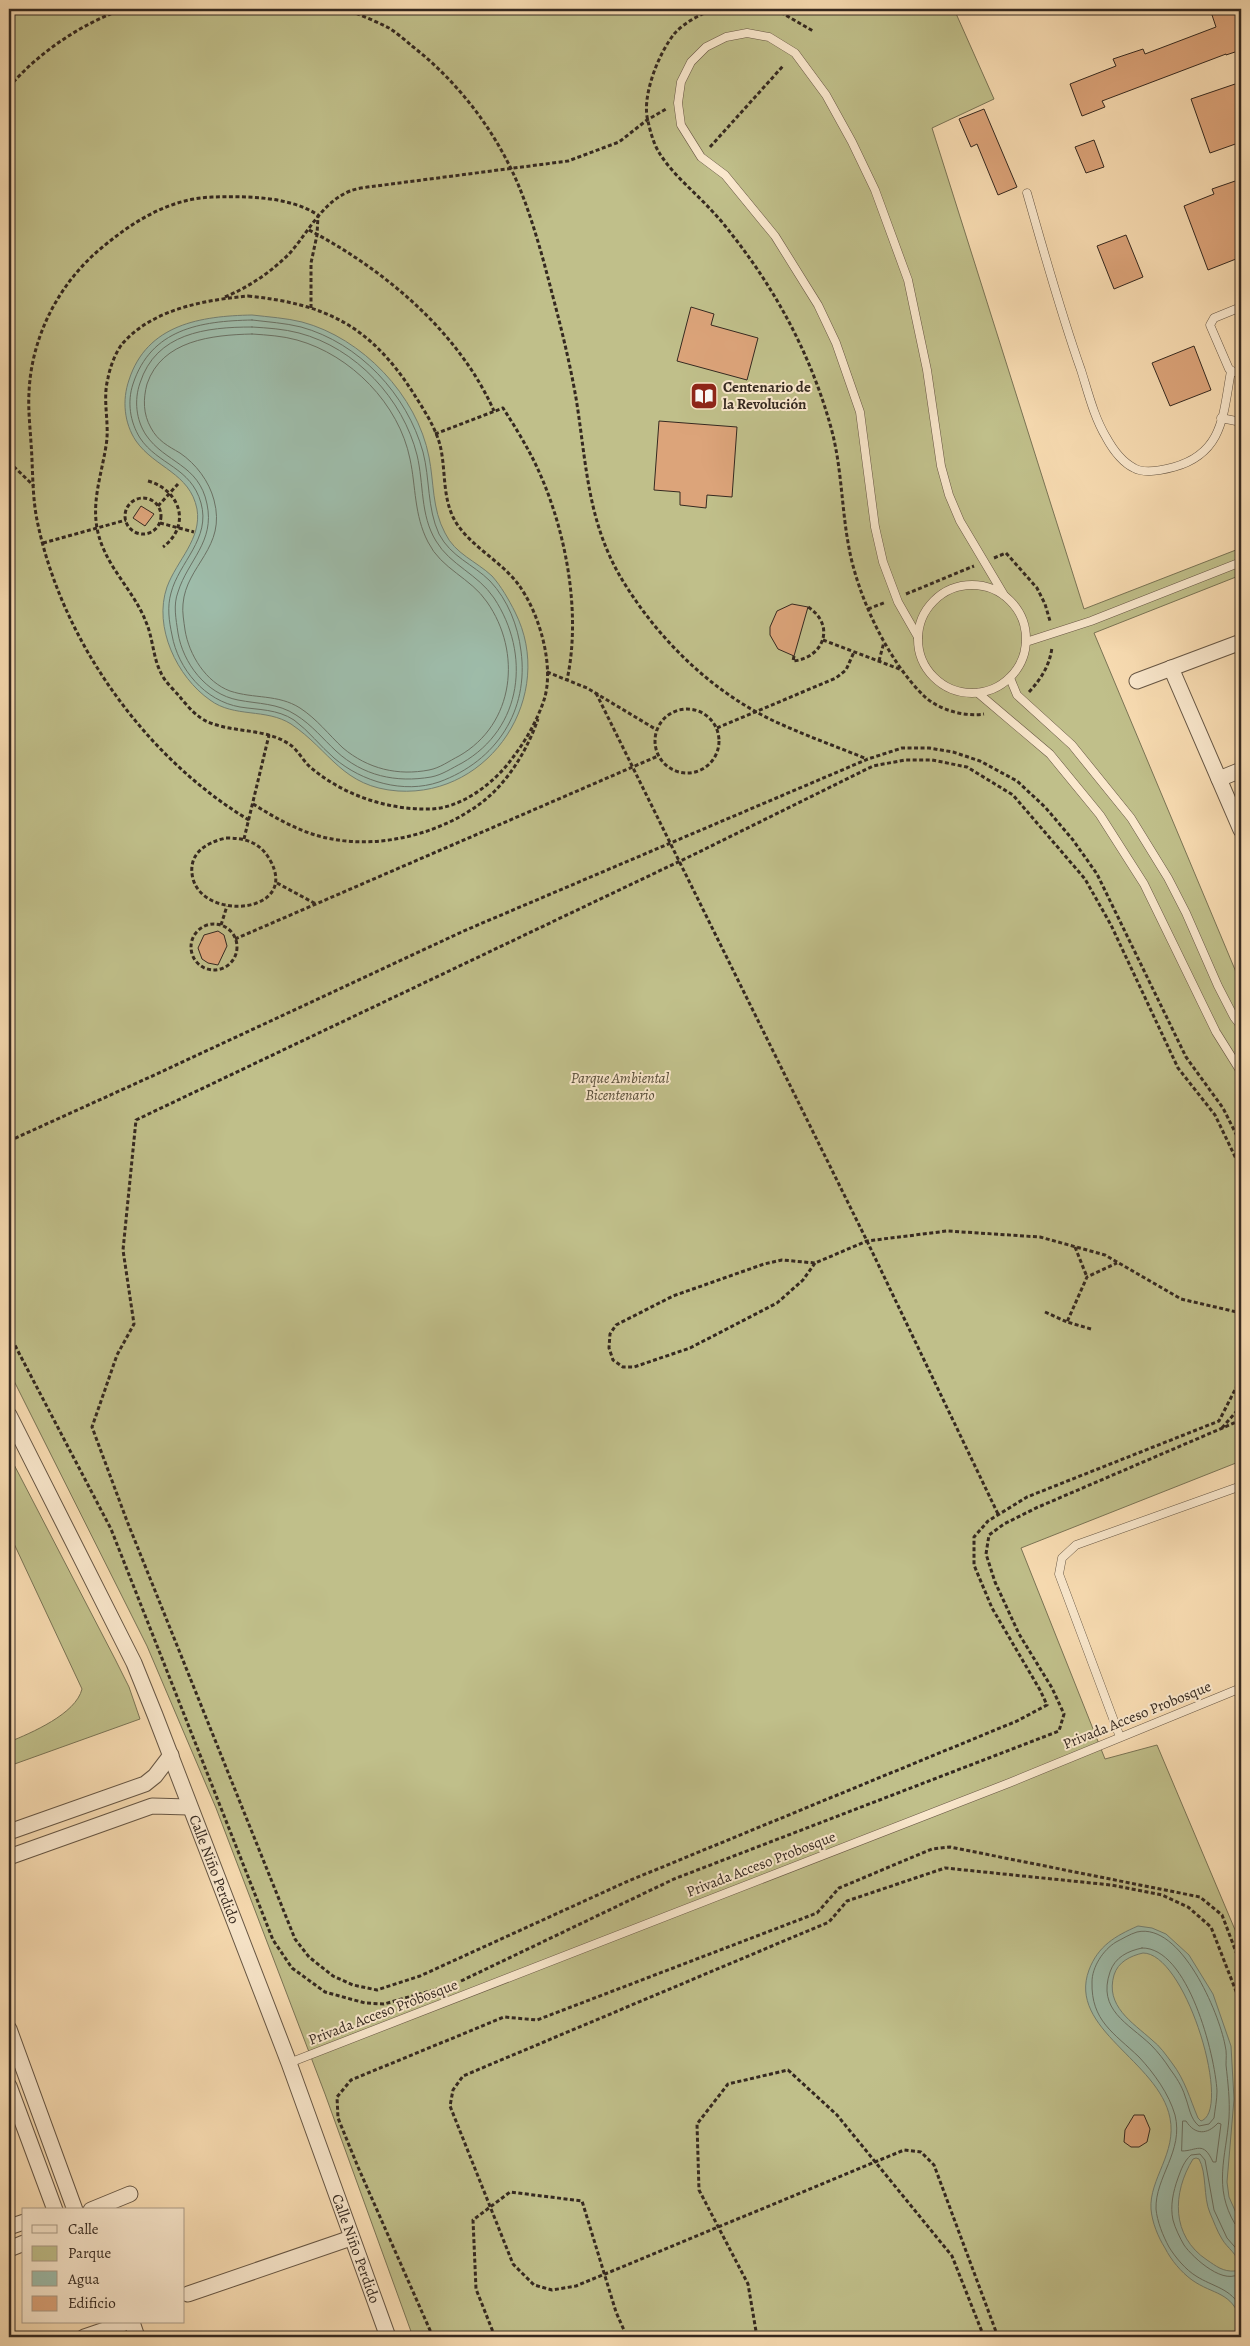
<svg xmlns="http://www.w3.org/2000/svg" width="1250" height="2346" font-family="Alegreya,serif">
  <rect width="100%" height="100%" fill="#f8dcb2"/>
  <filter id="stains"><feTurbulence type="fractalNoise" baseFrequency=".004" numOctaves="4"/><feColorMatrix values="0 0 0 0 .2 0 0 0 0 .09 0 0 0 0 .02 0 0 0 .5 -.17"/></filter>
  <radialGradient id="worn" r=".72"><stop offset=".6" stop-color="#630" stop-opacity="0"/><stop offset="1" stop-color="#630" stop-opacity=".3"/></radialGradient>
  <g fill="#c0bf8a" stroke="#7a7455">
    <path d="M9,9h945l40,90 -62,29 152,481 157,-61v27l-147,58 147,351v477l-220,87 84,211 52,-14 84,199v393h-828l-88,-243 -109,-286 -69,-162 -138,-275z"/>
    <path d="M9,1455l106,204 14,28 11,32 -131,47v-24c22,-9 67,-28 73,-53l-73,-156z"/>
  </g>
  <g fill="#9ebcaa" stroke="#748173" fill-rule="evenodd">
    <path d="M252,315c17,2 34,3 50,7 60,16 115,73 127,135 5,25 3,52 16,76 10,21 31,28 47,43 9,10 17,24 23,36 42,83 -24,185 -117,179 -56,-4 -67,-40 -107,-67 -25,-16 -57,-6 -81,-24 -33,-23 -57,-73 -43,-113 10,-27 35,-48 30,-78 -7,-36 -42,-41 -61,-68 -12,-18 -14,-41 -7,-61 18,-56 72,-64 123,-65z"/>
    <path d="M1138,1926l14,2 14,6 23,21 24,39 18,52 3,53 -7,83 2,15 12,27v97c-9,-30 -28,-26 -49,-41 -11,-8 -21,-20 -27,-32 -7,-11 -13,-26 -14,-39 -2,-30 26,-56 19,-91 -11,-57 -103,-89 -81,-148 9,-24 26,-34 49,-44zM1143,1953c43,0 90,158 58,168l-3,-3c-8,-19 -13,-38 -26,-55 -6,-8 -12,-17 -20,-23 -20,-18 -47,-34 -38,-65 4,-13 16,-19 29,-22zM1196,2158l3,1c8,14 4,38 11,54 4,9 7,18 12,26 5,9 16,15 17,26l-4,6c-12,1 -19,-5 -28,-11 -36,-24 -35,-67 -14,-101z"/>
  </g>
  <g fill="none" stroke-linecap="round" stroke-linejoin="round">
    <g stroke="#6a7265" stroke-width="1">
      <path d="M252,320c16,2 33,3 49,7 58,16 106,67 122,125 7,27 4,56 16,82 12,23 34,30 51,47 18,19 28,45 31,70 8,59 -24,110 -82,131 -35,12 -77,0 -105,-24 -14,-12 -25,-27 -40,-38 -17,-11 -35,-10 -54,-13 -35,-6 -62,-38 -68,-72 -3,-14 -5,-28 -1,-42 8,-31 40,-54 30,-90 -10,-36 -43,-38 -61,-65 -10,-16 -13,-36 -7,-54 18,-55 67,-63 119,-64z"/>
      <path d="M252,327c16,1 32,2 47,6 57,15 104,66 118,122 7,29 3,60 19,86 14,24 42,33 58,57 37,56 29,130 -32,165 -10,5 -20,12 -31,14 -35,6 -68,-1 -95,-26 -13,-12 -24,-26 -40,-36 -18,-12 -38,-11 -58,-15 -32,-6 -55,-37 -60,-67 -2,-14 -5,-28 0,-41 10,-32 37,-50 29,-88 -8,-40 -42,-41 -61,-69 -10,-15 -12,-35 -6,-52 16,-50 66,-56 112,-56z"/>
      <path d="M252,334c15,1 31,2 45,6 54,15 102,64 113,119 6,28 4,56 18,83 13,27 43,36 59,60 35,50 28,122 -28,154 -10,5 -19,12 -30,14 -31,6 -61,-1 -86,-22 -14,-13 -26,-29 -43,-40 -22,-14 -46,-9 -70,-17 -24,-9 -41,-36 -45,-61 -1,-8 -3,-18 -2,-26 3,-39 44,-56 31,-104 -5,-19 -18,-36 -34,-47 -12,-7 -22,-12 -29,-25 -8,-14 -8,-29 -4,-44 15,-44 65,-49 105,-50z"/>
      <path d="M1142,1948c46,-1 73,107 75,143 0,9 -2,18 -3,27l-5,6 -10,2c-9,-7 -10,-20 -14,-30 -3,-10 -9,-19 -15,-27 -5,-8 -12,-17 -19,-24 -23,-22 -54,-35 -41,-73 5,-15 18,-21 32,-24z"/>
      <path d="M1183,2121h3c9,14 21,14 32,2l3,1 -5,38h-3c-10,-22 -16,-11 -31,-11z"/>
      <path d="M1241,2225l-6,-1c-22,-37 -9,-67 -6,-106 1,-18 -1,-35 -3,-53 0,-6 1,-13 -1,-20 -6,-32 -44,-123 -88,-113 -7,2 -15,7 -21,10 -13,8 -24,25 -24,40 -1,39 22,51 47,75 15,16 30,37 36,58 9,36 -20,62 -19,94 1,12 7,27 13,38 6,10 17,23 27,29 17,11 35,12 45,32"/>
      <path d="M1241,2254l-14,-16 -13,-28 -9,-50 -5,-6 -9,1c-7,6 -10,15 -13,23 -5,14 -8,28 -5,42 2,8 7,18 11,25 9,13 42,43 57,27"/>
    </g>
  </g>
  <g fill="#dca47a" stroke="#352920">
    <path d="M1210,9h31v41l-15,5v-1l-124,47 3,6 -23,9 -12,-32 46,-18 -3,-7 30,-10 2,5 71,-27z"/>
    <path d="M1241,82v60l-31,11 -19,-54z"/>
    <path d="M984,109l33,78 -19,8 -21,-51 -6,3 -12,-28z"/>
    <path d="M1094,140l10,27 -18,6 -11,-26z"/>
    <path d="M1241,179v78l-33,13 -24,-64 30,-12 -2,-5z"/>
    <path d="M1126,235l17,42 -29,12 -17,-43z"/>
    <path d="M691,307l23,7 -3,11 47,13 -11,42 -70,-19z"/>
    <path d="M1194,346l17,44 -41,16 -18,-43z"/>
    <path d="M659,421l78,6 -5,70 -25,-2 -1,13 -26,-3v-13l-26,-2z"/>
    <path d="M141,506l13,8 -9,12 -12,-8z"/>
    <path d="M792,604l16,3 -14,49 -16,-7 -8,-14v-8l7,-16z"/>
    <path d="M218,931l6,4 3,11 -9,19 -10,-2 -6,-4 -4,-11 6,-13z"/>
    <path d="M1134,2115h10l6,14 -3,13 -8,5h-8l-7,-5 1,-12z"/>
  </g>
  <g fill="none" stroke-linecap="round" stroke-linejoin="round">
    <g stroke="#665644" stroke-width="9">
      <g id="service">
        <path d="M1027,193c17,59 33,118 54,177 7,22 13,47 25,67 6,11 16,25 28,31 10,6 29,2 40,-1 50,-14 49,-53 57,-96"/>
        <path d="M1241,307l-27,11 -4,7 19,44 5,3 7,-2"/>
        <path d="M1221,418l20,4"/>
        <circle cx="972" cy="639" r="54"/>
        <path d="M918,637l-20,-35 -15,-40 -8,-35 -15,-115 -24,-69 -18,-38 -43,-69 -50,-61 -24,-18 -20,-32 -3,-22 3,-21 10,-20 15,-15 20,-10 21,-4 22,4 26,16 31,42 26,47 23,48 33,90 19,90 14,96 8,29 11,26 44,74"/>
        <path d="M1026,642l65,-21 150,-59"/>
        <path d="M1010,678l7,17 55,50 59,73 37,60 18,35 32,73 16,31 7,9"/>
        <path d="M978,693l72,61 50,61 44,69 72,148 25,40"/>
        <path d="M1120,1737l-61,-163 3,-16 14,-13 165,-59"/>
        <path d="M289,2063l720,-280 232,-95"/>
      </g>
    </g>
    <g stroke="#665644" stroke-width="17">
      <g id="minor">
        <path d="M1171,668l70,162"/>
        <path d="M1137,681l104,-39"/>
        <path d="M1219,779l22,-9"/>
        <path id="s1" d="M9,1415l125,248 21,52 134,348 99,274"/>
        <path d="M9,1832l136,-48 10,-8 16,-21"/>
        <path d="M9,1857l143,-51 37,1"/>
        <path d="M9,2029l66,181"/>
        <path d="M9,2086l46,124"/>
        <path d="M91,2210l39,-16"/>
        <path d="M9,2227l15,-5"/>
        <path d="M9,2249l15,-6"/>
        <path d="M188,2294l163,-56"/>
        <path d="M132,2322l5,15"/>
        <path d="M84,2337l44,-15"/>
      </g>
    </g>
    <g stroke="#352920" stroke-width="3" stroke-dasharray="4 2.5" stroke-linecap="butt">
      <path d="M344,9c15,5 31,12 45,19 8,5 16,12 23,18 49,38 88,91 110,148 13,34 22,68 31,103 9,34 17,67 23,101 11,68 11,127 50,188 38,60 93,112 159,140 27,12 55,22 82,33"/>
      <path d="M716,9c-14,4 -31,13 -41,24 -16,19 -34,64 -27,88 2,10 6,24 12,33 13,21 35,38 52,57 9,9 17,20 25,30 42,55 74,116 93,183 12,41 11,82 19,124 9,49 39,113 75,148 15,14 40,21 60,18"/>
      <path d="M775,9l38,22"/>
      <path d="M9,87c29,-34 73,-64 115,-78"/>
      <path d="M710,147l73,-81"/>
      <path d="M309,230c76,40 150,102 185,181"/>
      <path d="M248,296c77,8 121,29 164,95 10,16 23,35 28,54 6,24 2,51 14,74 13,25 47,42 64,65 21,28 37,82 26,116 -7,21 -19,42 -33,60 -18,24 -51,49 -82,49 -43,1 -88,-15 -120,-43 -7,-7 -12,-17 -20,-22 -24,-16 -55,-11 -81,-22 -10,-4 -21,-16 -28,-25 -6,-7 -15,-15 -19,-24 -8,-15 -8,-35 -15,-51 -10,-26 -31,-47 -42,-72 -17,-37 -4,-67 2,-104 4,-23 -4,-45 2,-68 2,-11 8,-27 15,-35 30,-34 82,-43 125,-47z"/>
      <path d="M225,297c24,-10 46,-25 64,-43 20,-22 32,-51 61,-63 8,-3 18,-4 26,-5l192,-25 51,-19 28,-22 19,-11"/>
      <path d="M311,308v-45l6,-28 1,-19"/>
      <path d="M435,434l68,-26c11,17 22,35 31,53 31,63 48,150 33,219"/>
      <path d="M9,462l25,24"/>
      <path d="M148,481c32,9 44,44 15,66"/>
      <circle cx="143" cy="516" r="18"/>
      <path d="M158,506l20,-22"/>
      <path d="M160,523l34,9"/>
      <path d="M43,543l83,-23"/>
      <path d="M994,558l12,-5 31,35 8,16 5,17"/>
      <path d="M906,594l68,-28"/>
      <path d="M868,609l18,-7"/>
      <path d="M823,640l79,30"/>
      <path d="M794,656l-1,5c31,-3 43,-36 15,-54"/>
      <path d="M879,661l5,-19"/>
      <path d="M547,672l40,16 70,42"/>
      <path d="M1029,692c12,-13 21,-27 23,-45"/>
      <path d="M596,693l271,548 131,273"/>
      <circle cx="687" cy="741" r="32"/>
      <path d="M717,728l119,-50 10,-8 8,-18"/>
      <path d="M253,804c24,15 50,30 79,35 52,10 114,-7 154,-40 24,-20 42,-51 52,-80"/>
      <path d="M249,820c-105,-63 -188,-181 -212,-300 -5,-25 -4,-52 -6,-77 -1,-17 -3,-34 -2,-50 2,-55 29,-108 70,-143 33,-28 69,-51 113,-53 33,-1 77,-1 106,18"/>
      <path d="M226,838c19,0 34,4 44,22 30,53 -65,62 -77,19 -6,-24 11,-36 33,-41z"/>
      <path d="M244,839l25,-104"/>
      <path d="M277,883l39,21"/>
      <circle cx="214" cy="947" r="23"/>
      <path d="M221,925l6,-19"/>
      <path d="M235,939l423,-183"/>
      <path d="M9,1141l152,-69 305,-142 402,-171 34,-11h27l24,4 27,9 37,20 28,26 28,33 24,34 89,183 37,51 18,36"/>
      <path d="M1241,1169l-26,-54 -37,-47 -67,-143 -26,-46 -72,-84 -46,-28 -35,-7h-27l-32,6 -176,87 -561,267 -13,130 11,74 -17,31 -25,72 35,94 168,418 14,18 24,19 20,9 24,5 43,-14 206,-94 391,-161 30,-16 -7,-15 -48,-82 -18,-43v-28l14,-16 39,-24 192,-76 22,-43"/>
      <path d="M1075,1247l12,30"/>
      <path d="M815,1263l-12,17 -26,23 -87,45 -56,19h-11l-10,-7 -4,-12 1,-14 6,-9 57,-29 91,-32 18,-4 33,3 52,-22 80,-10 93,6 65,18 76,44 60,14"/>
      <path d="M1045,1312l22,10"/>
      <path d="M1091,1329l-24,-7 20,-45 30,-14"/>
      <path d="M9,1334l102,195 162,411 19,28 33,24 40,11 19,1 64,-18"/>
      <path d="M1222,1428l19,-22"/>
      <path d="M461,1981l213,-102 385,-148 5,-17 -12,-26 -33,-54 -24,-52 -9,-28 3,-19 15,-11 32,-16 205,-88"/>
      <path d="M433,2337l-75,-170 -20,-49 -1,-21 14,-17 153,-63 33,3 280,-107 22,-25 93,-39 18,-2 250,50 22,18 19,50"/>
      <path d="M495,2337l-19,-48 -3,-69 37,-28 72,9 34,111 11,25"/>
      <path d="M757,2337l-9,-53 -49,-94 -2,-66 31,-40 60,-14 49,45 115,141 32,81"/>
      <path d="M998,2337l-64,-172 -13,-13 -17,-2 -328,136 -24,4 -18,-5 -21,-21 -63,-158 3,-16 10,-14 366,-154 18,-21 98,-33 166,17 51,10 26,12 23,20 30,77"/>
    </g>
    <use href="#service" stroke="#fae8cd" stroke-width="8"/>
    <use href="#minor" stroke="#fae8cd" stroke-width="15"/>
  </g>
  <defs>
    <g id="library-square" transform="scale(1.4375)"><rect x="-9" y="-9" width="18" height="18" rx="4" fill="#8f2418" stroke="#fae8cd"/><path d="M-6-4Q-3-5.5-.7-3.5V5Q-3 3-6 4ZM6-4Q3-5.5 .7-3.5V5Q3 3 6 4Z" fill="#fff"/></g>
  </defs>
  <g fill-rule="evenodd">
    <use href="#library-square" x="704" y="396"/>
  </g>
  <g text-anchor="middle" stroke-width="4" stroke-linejoin="round" paint-order="stroke">
    <g font-size="15" font-weight="bold" fill="#352920" stroke="#fae8cd" text-anchor="start">
      <text x="723" y="392">Centenario de<tspan x="723" dy="17">la Revolución</tspan></text>
    </g>
    <g font-size="15" font-style="italic" fill="#584e3a" stroke="#fae8cd">
      <text x="620" y="1083">Parque Ambiental<tspan x="620" dy="17">Bicentenario</tspan></text>
    </g>
    <g font-size="15" fill="#352920" stroke="#fae8cd">
      <text transform="translate(1137 1715) rotate(-22)" y="5">Privada Acceso Probosque</text>
      <text transform="translate(761 1864) rotate(-21)" y="5">Privada Acceso Probosque</text>
      <text dy="5" stroke="none"><textPath href="#s1" startOffset="499">Calle Niño Perdido</textPath></text>
      <text transform="translate(383 2012) rotate(-21)" y="5">Privada Acceso Probosque</text>
      <text dy="5" stroke="none"><textPath href="#s1" startOffset="904">Calle Niño Perdido</textPath></text>
    </g>
  </g>
  <rect width="1250" height="2346" fill="none" stroke="#f8dcb2" stroke-width="30"/>
  <rect x="10" y="10" width="1230" height="2326" fill="none" stroke="#352920" stroke-width="2.5"/>
  <rect x="15" y="15" width="1220" height="2316" fill="none" stroke="#352920"/>
  <rect x="22" y="2208" width="162" height="115" fill="#fae8cd" stroke="#ab9c88"/>
  <rect x="32" y="2225" width="25" height="8" fill="#fae8cd" stroke="#ab9c88"/>
  <text x="68" y="2234" font-size="15" fill="#352920">Calle</text>
  <rect x="32" y="2246" width="25" height="15" fill="#c0bf8a" stroke="#ab9c88"/>
  <text x="68" y="2258" font-size="15" fill="#352920">Parque</text>
  <rect x="32" y="2271" width="25" height="15" fill="#9ebcaa" stroke="#ab9c88"/>
  <text x="68" y="2284" font-size="15" fill="#352920">Agua</text>
  <rect x="32" y="2296" width="25" height="15" fill="#dca47a" stroke="#ab9c88"/>
  <text x="68" y="2308" font-size="15" fill="#352920">Edificio</text>
  <rect width="100%" height="100%" filter="url(#stains)"/>
  <rect width="100%" height="100%" fill="url(#worn)"/>
</svg>
